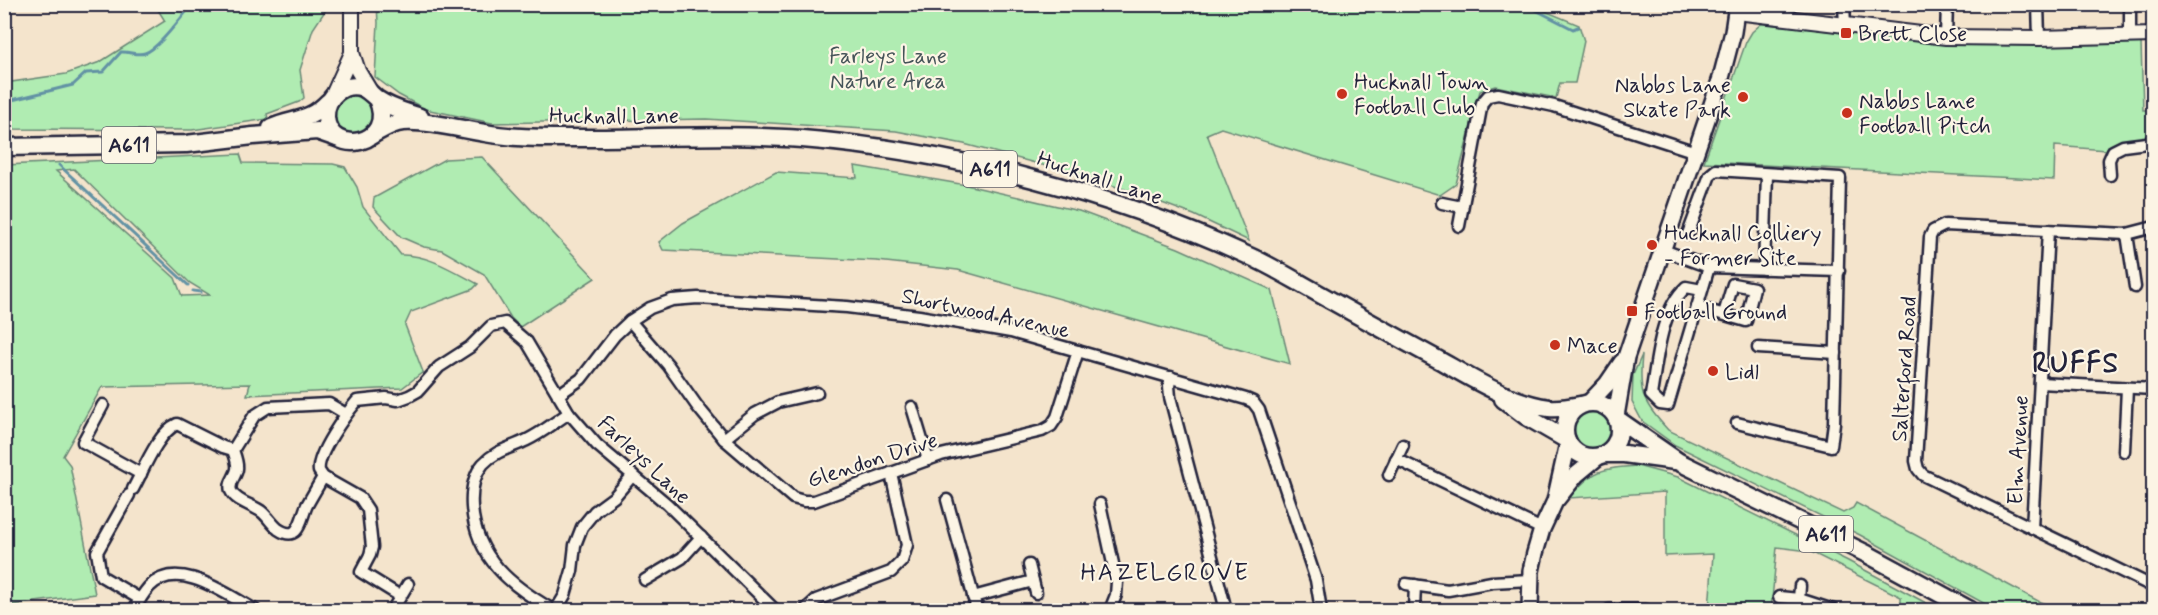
<svg xmlns="http://www.w3.org/2000/svg" width="2158" height="615" font-family="Mynerve,sans-serif">
  <rect width="100%" height="100%" fill="#f4e4cc"/>
  <filter id="ink" filterUnits="userSpaceOnUse"><feTurbulence type="fractalNoise" baseFrequency=".0167" numOctaves="2"/><feDisplacementMap in="SourceGraphic" scale="12" xChannelSelector="R" yChannelSelector="G"/><feConvolveMatrix kernelMatrix="1 2 1 2 8 2 1 2 1" color-interpolation-filters="sRGB"/></filter>
  <g filter="url(#ink)">
    <g fill="#b0ecb2" stroke="#698776" stroke-width="1.5" fill-rule="evenodd">
      <path d="M377,4h1151l51,21 5,16 -9,42h-15l-4,15 -61,-12 -15,5 -24,93 -16,11 -219,-67 -14,6 42,107 -55,-26 -64,-24 -54,-17 -112,-30 -68,-13 -190,-12 -214,4 -67,-14 -26,-14 -24,-18 3,-54z"/>
      <path d="M155,5h174l-16,24 -13,41 4,28 -5,4 -32,12 1,5 -76,11 -187,-1v-46l61,-9 34,-12 65,-41z"/>
      <path d="M1761,24h8l181,21 191,-2 2,67h10v29l-45,7 -2,4 -51,-4 -1,34 -350,-18 42,-120 6,-10z"/>
      <path d="M343,94h21l4,3 6,25 -15,14 -21,-5 -7,-20z"/>
      <path d="M240,154l3,9 90,1 12,3 12,20 6,20 38,48c27,-1 54,17 77,29l-5,5 -62,23 -6,13 18,47 -21,16 -155,7 3,-11 -148,3 -39,69 7,9 25,129 -90,12v-441zM74,169l116,114 20,12 -28,1 -7,-18 -119,-107z"/>
      <path d="M482,157l113,121 -75,49 -9,-9 -27,-44 -42,-24 -18,-3 -23,-10 -28,-30 1,-9 71,-39z"/>
      <path d="M855,166l111,19 113,26 99,37 94,42 18,74 -332,-94 -81,-9 -214,-11 -4,-8 24,-19 93,-51 81,6z"/>
      <path d="M1642,355c-4,39 1,47 26,75l175,83 10,-5 3,-5 184,99 22,8h-66l-136,-75 -185,-90 -33,-24 -10,-19 1,-27z"/>
      <circle cx="1593" cy="431" r="21"/>
      <path d="M1637,466l41,11 170,84 91,49h-38v-13l-92,-46 -32,-4 -6,63h-62l4,-56 -48,2v-64l-96,6c23,-28 33,-30 68,-32z"/>
    </g>
    <g fill="none" stroke-linecap="round" stroke-linejoin="round">
      <g stroke="#6292a4" stroke-width="3">
        <path d="M237,4h8"/>
        <path d="M1524,4l49,25 5,-2"/>
        <path d="M4,102l69,-17 13,-12 17,-1 18,-20c8,-1 16,4 24,1 14,-5 36,-36 47,-48"/>
        <path d="M4,119l9,8"/>
        <path d="M59,165l129,120"/>
        <path d="M193,291l8,1"/>
      </g>
      <g stroke="#22223b" stroke-width="15">
        <g id="minor">
          <path d="M1844,4l1,22"/>
          <path d="M2038,4l1,34"/>
          <path d="M2130,4v32"/>
          <path d="M1946,37l1,-33"/>
          <path d="M2110,175l-1,-15 4,-9 10,-5 31,-4"/>
          <path d="M1442,203l20,4"/>
          <path d="M1459,226l23,-123 6,-7 10,-2 56,12 142,46"/>
          <path d="M2154,227l-27,7 -182,-9 -12,6 -3,6 -14,224 2,8 5,6 231,112"/>
          <path d="M1688,234l22,-59 6,-5 124,8 -6,245 -3,23 -94,-23"/>
          <path d="M2127,234l8,53"/>
          <path d="M1663,250l46,17 130,4"/>
          <path d="M1764,269l3,-94"/>
          <path d="M1702,290l-16,-3c-26,24 -29,74 -35,108l9,9 8,1 41,-138"/>
          <path d="M1697,307l49,14 8,-33 -21,-4 -9,30"/>
          <path d="M630,321l38,44 29,41 27,33 69,59 11,3h10l127,-46 101,-24 9,-5 6,-9 21,-66"/>
          <path d="M1758,348l78,5"/>
          <path d="M1171,377l-2,9 1,11 56,213"/>
          <path d="M2040,383l114,6"/>
          <path d="M558,395l23,-16 34,-44 15,-14 20,-13 22,-8 26,-2 149,9 72,9 92,16 235,67 7,3 6,8 57,170 5,30"/>
          <path d="M103,405l-20,37 58,32"/>
          <path d="M912,407l16,53"/>
          <path d="M724,439l31,-25 23,-12 39,-9"/>
          <path d="M233,450c2,6 5,13 4,19 -1,8 -9,13 -6,22 5,11 22,14 31,21 6,5 10,12 16,17 22,15 23,-12 29,-24 5,-9 11,-19 16,-28"/>
          <path d="M233,450l21,-34 14,-9 61,-3 17,10"/>
          <path d="M2124,451l3,-63"/>
          <path d="M1396,459l146,70"/>
          <path d="M1389,475l14,-30"/>
          <path d="M133,489c10,-18 25,-57 44,-65l46,23 10,3"/>
          <path d="M129,495l-32,57 4,24 39,23"/>
          <path d="M947,500l30,110"/>
          <path d="M1100,504l17,78 -1,13 -6,15"/>
          <path d="M2032,528l16,-298"/>
          <path d="M1029,565l7,28"/>
          <path d="M645,580l37,-22 19,-21"/>
          <path d="M1406,584l42,6 44,-8 38,-2"/>
          <path d="M400,596l-39,-24 9,-17 2,-8 -4,-37 -8,-12 -37,-21 -4,-6c-3,-16 27,-57 38,-70l29,-3 12,2 11,-4 9,-5 21,-24 31,-20 21,-21 14,-3 22,19 42,71 28,32 70,59 108,106"/>
          <path d="M973,597l60,-16"/>
          <path d="M1779,597l20,2 34,11"/>
          <path d="M1799,599l1,-13"/>
          <path d="M393,609l15,-25"/>
          <path d="M134,610c4,-8 9,-16 15,-23 29,-30 78,8 106,23"/>
          <path d="M553,610c-42,-24 -77,-52 -81,-103 -1,-15 1,-31 11,-43 13,-14 28,-16 44,-24 15,-7 28,-18 42,-27"/>
          <path d="M556,610l9,-15 7,-24 3,-26 7,-18 13,-16 19,-14 19,-22"/>
          <path d="M805,610l11,-10 75,-28 11,-11 5,-16 -16,-72"/>
          <path d="M1414,610l1,-25"/>
          <path d="M1609,610h37"/>
        </g>
      </g>
      <g stroke="#22223b" stroke-width="18">
        <g id="tertiary">
          <path d="M352,4v49l6,18 12,20"/>
          <path d="M1736,12l210,25 93,1 115,-3"/>
          <path d="M333,95l19,-42"/>
        </g>
      </g>
      <g stroke="#22223b" stroke-width="20">
        <g id="secondary">
          <path d="M1589,403l18,-19 15,-22"/>
          <path d="M1616,416l10,-59 95,-279 12,-46 4,-28"/>
          <path d="M1557,499l19,-24 23,-19"/>
          <path d="M1530,610l1,-39 4,-18 7,-24 13,-28 13,-58"/>
        </g>
      </g>
      <g stroke="#22223b" stroke-width="21">
        <g id="primary">
          <path d="M377,99c21,47 -49,59 -51,18 -1,-20 18,-36 37,-29 6,3 9,7 14,11 13,9 29,13 43,18"/>
          <path d="M271,128c23,-10 38,-6 57,-26"/>
          <path d="M374,134c9,-5 18,-11 29,-12 23,-2 58,7 82,11 22,4 47,5 69,5 83,1 166,-5 248,1 151,12 310,54 447,117 23,10 45,24 67,36 41,23 82,46 123,68 34,19 70,42 110,48 11,1 21,-1 31,-3"/>
          <path d="M4,147l182,-3 67,-8 64,-5 20,7"/>
          <path d="M1503,399l24,18 40,23"/>
          <circle cx="1592" cy="430" r="27"/>
          <path d="M1617,419l62,43 188,92 103,56"/>
          <path d="M1605,454h19l51,7"/>
        </g>
      </g>
      <use href="#minor" stroke="#fcf5e5" stroke-width="10"/>
      <use href="#tertiary" stroke="#fcf5e5" stroke-width="14"/>
      <use href="#secondary" stroke="#fcf5e5" stroke-width="15"/>
      <use href="#primary" stroke="#fcf5e5" stroke-width="16"/>
    </g>
  </g>
  <g fill="#c8321e" stroke="#fcf5e5" stroke-width="2">
    <rect x="1840" y="27" width="12" height="12" rx="3"/>
    <circle cx="1342" cy="94" r="6"/>
    <circle cx="1743" cy="97" r="6"/>
    <circle cx="1847" cy="113" r="6"/>
    <circle cx="1652" cy="245" r="6"/>
    <rect x="1626" y="305" width="12" height="12" rx="3"/>
    <circle cx="1555" cy="345" r="6"/>
    <circle cx="1713" cy="371" r="6"/>
  </g>
  <g text-anchor="middle" stroke-width="4.5" stroke-linejoin="round" paint-order="stroke">
    <g fill="#fcf5e5" stroke="#63616e" stroke-width="1.5">
      <rect x="102" y="127" width="54" height="36" rx="4.5"/>
      <rect x="963" y="151" width="54" height="36" rx="4.5"/>
      <rect x="1799" y="516" width="54" height="36" rx="4.5"/>
    </g>
    <g font-size="21" font-weight="bold" fill="#22223b">
      <text x="129" y="152">A611</text>
      <text x="990" y="176">A611</text>
      <text x="1826" y="541">A611</text>
    </g>
    <g font-size="22" fill="#22223b" stroke="#fcf5e5" text-anchor="start">
      <text x="1858" y="41">Brett Close</text>
      <text x="1354" y="89">Hucknall Town<tspan x="1354" dy="25">Football Club</tspan></text>
      <text x="1731" y="92" text-anchor="end">Nabbs Lane<tspan x="1731" dy="25">Skate Park</tspan></text>
      <text x="1859" y="108">Nabbs Lane<tspan x="1859" dy="25">Football Pitch</tspan></text>
      <text x="1664" y="240">Hucknall Colliery<tspan x="1664" dy="25">- Former Site</tspan></text>
      <text x="1644" y="319">Football Ground</text>
      <text x="1567" y="353">Mace</text>
      <text x="1725" y="379">Lidl</text>
    </g>
    <g font-size="22" fill="#465459" stroke="#fcf5e5">
      <text x="888" y="63">Farleys Lane<tspan x="888" dy="25">Nature Area</tspan></text>
    </g>
    <g font-size="22" fill="#22223b" stroke="#fcf5e5">
      <text x="614" y="123">Hucknall Lane</text>
      <text transform="translate(1100 177) rotate(18)" y="8">Hucknall Lane</text>
      <text transform="translate(986 312) rotate(12)" y="8">Shortwood Avenue</text>
      <text transform="translate(1903 369) rotate(-86)" y="8">Salterford Road</text>
      <text transform="translate(2017 450) rotate(-87)" y="8">Elm Avenue</text>
      <text transform="translate(645 459) rotate(43)" y="8">Farleys Lane</text>
      <text transform="translate(872 459) rotate(-18)" y="8">Glendon Drive</text>
    </g>
    <g font-size="24" letter-spacing="1.5" fill="#22223b" stroke="#fcf5e5">
      <text x="1165" y="580">HAZELGROVE</text>
    </g>
    <g font-size="28" font-weight="bold" letter-spacing="1.5" fill="#22223b" stroke="#fcf5e5">
      <text x="2076" y="372">RUFFS</text>
    </g>
  </g>
  <rect width="2158" height="615" fill="none" stroke="#fcf5e5" stroke-width="24"/>
  <rect x="12" y="12" width="2134" height="591" fill="none" stroke="#22223b" stroke-width="2" filter="url(#ink)"/>
</svg>
